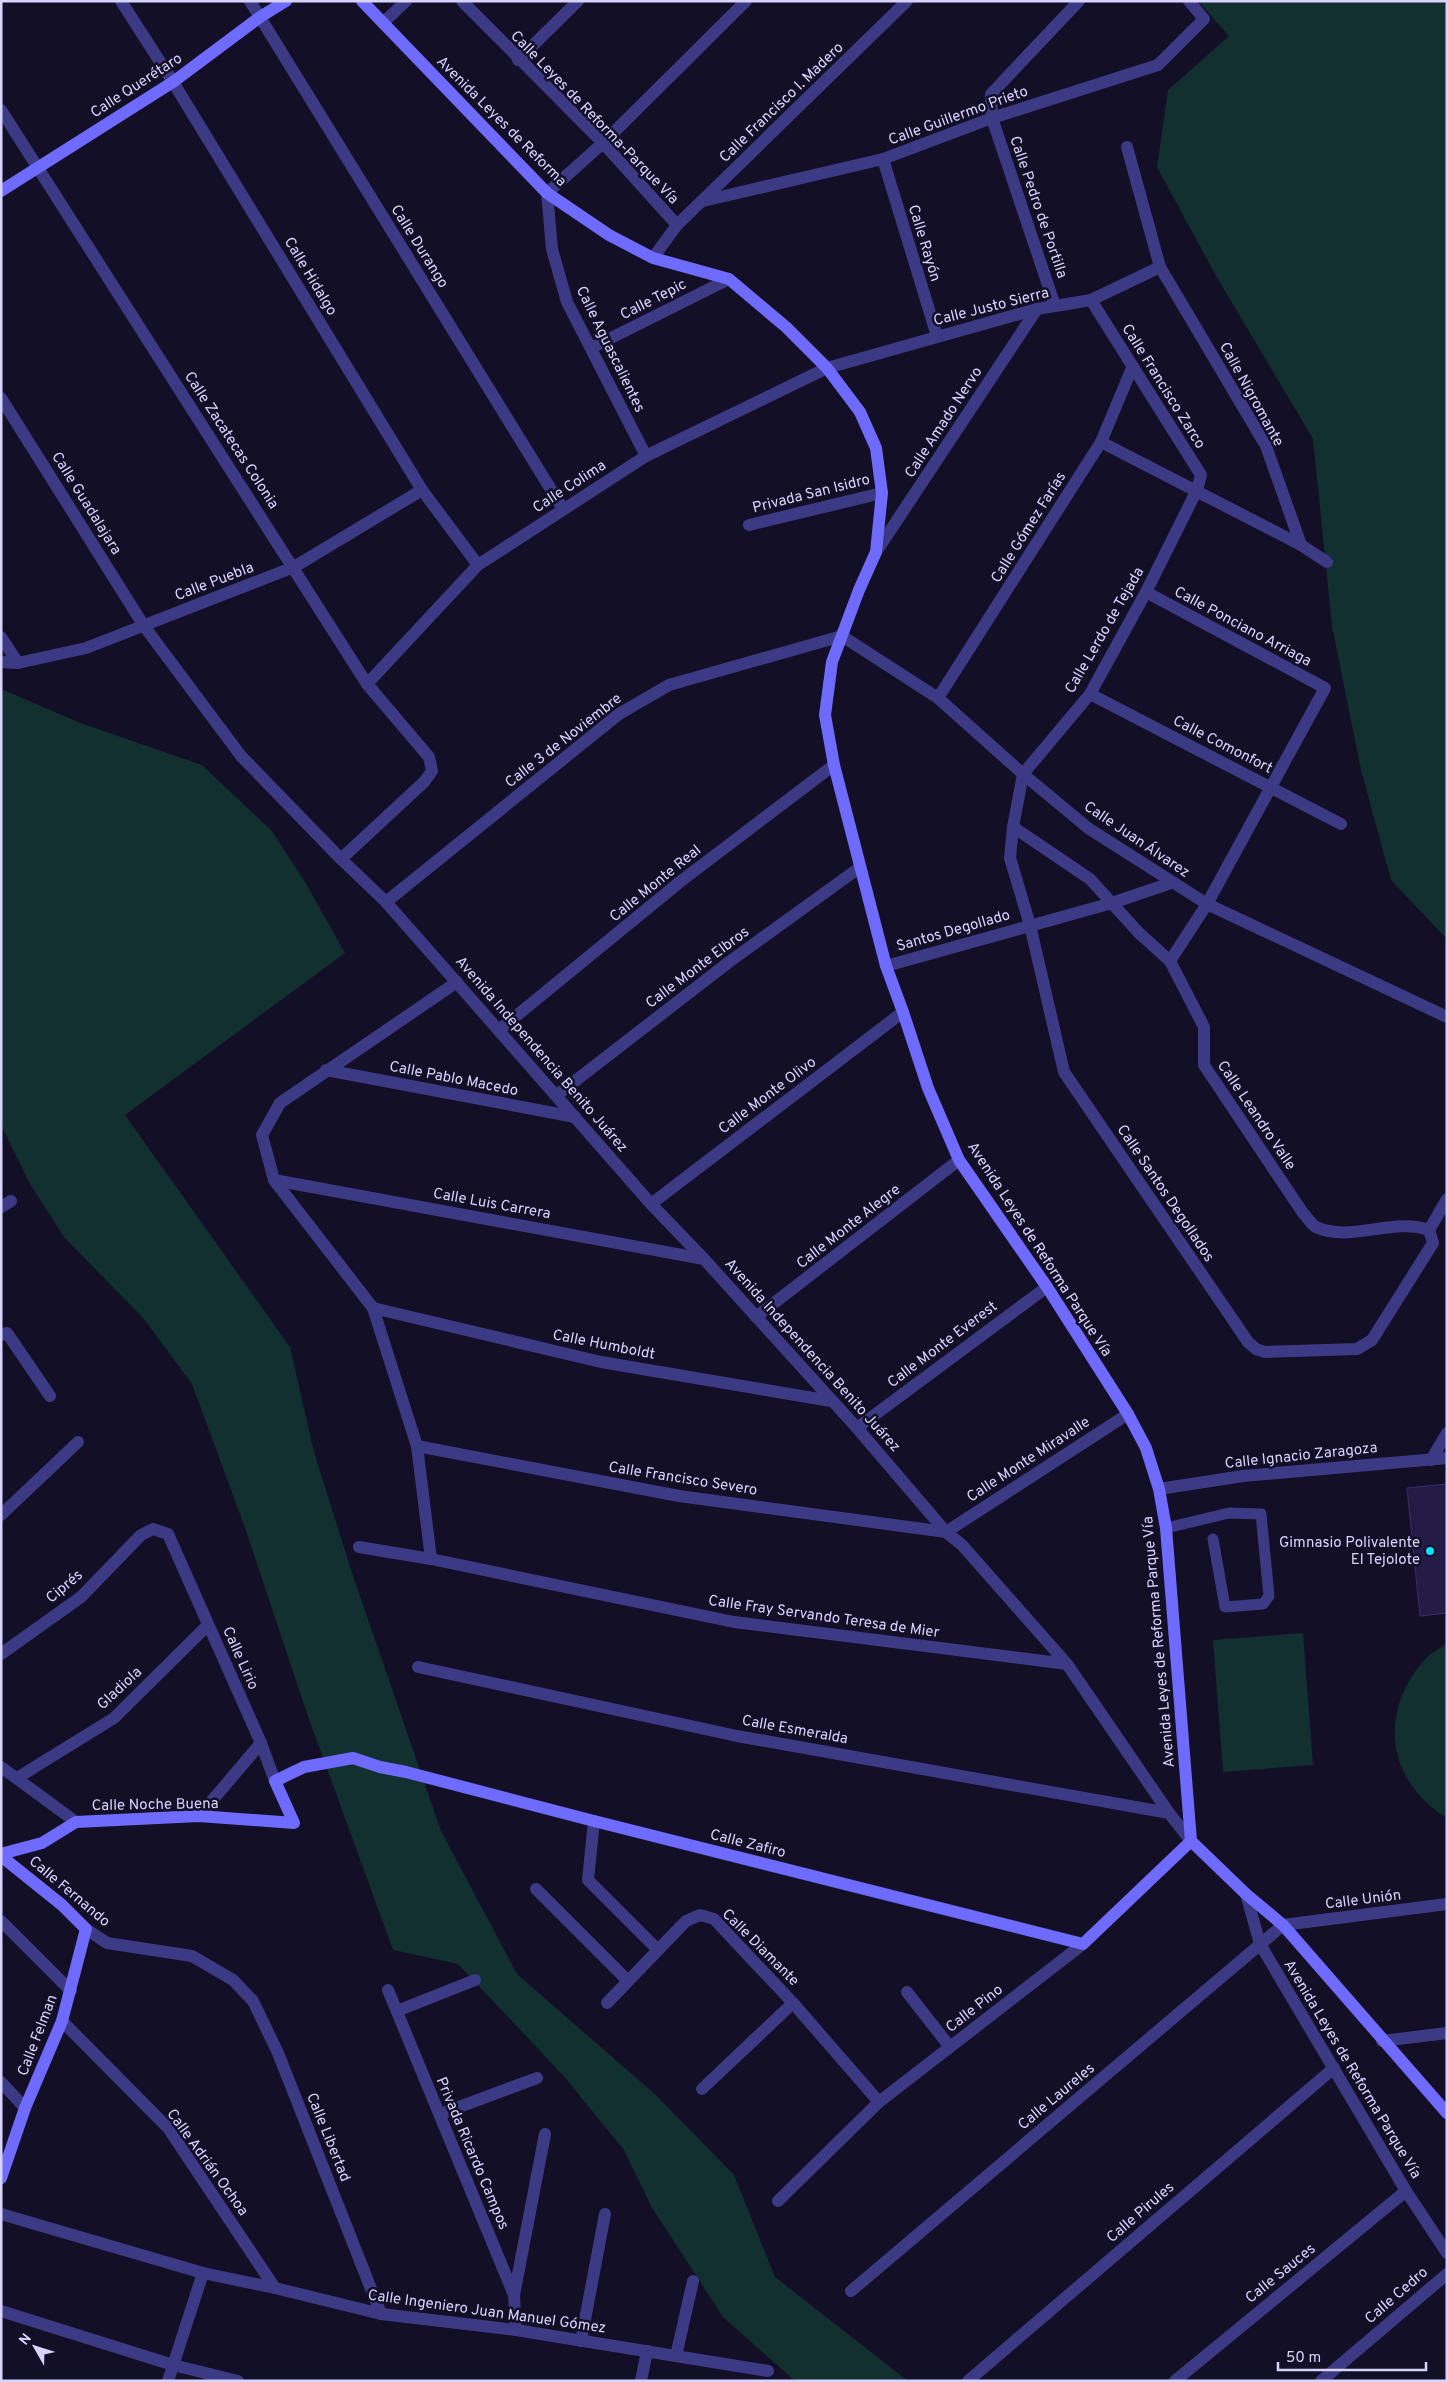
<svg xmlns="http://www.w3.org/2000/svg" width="1448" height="2382" font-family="Overpass,sans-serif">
  <rect width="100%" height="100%" fill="#130f26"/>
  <g fill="#12302f">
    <path d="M1198,1h249v938l-56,-59 -30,-110 -29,-144 -19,-187 -98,-165 -58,-107 11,-77 61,-54z"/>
    <path d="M1,689l82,35 119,41 70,66 33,51 40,71 -220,162 165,232 24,105 38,121 89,258 76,143 140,122 77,79 41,102 133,104h-113l-72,-64 -72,-111 -27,-56 -62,-76 -104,-110 -65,-14 -88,-242 -61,-183 -52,-141 -48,-65 -80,-82 -34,-53 -29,-59z"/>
    <path d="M1303,1633l10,132 -90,7 -10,-132z"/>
    <path d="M1447,1644v174c-61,-38 -69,-105 -22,-159 6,-6 15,-11 22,-15z"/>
  </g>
  <path fill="#241b47" stroke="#3b2d73" d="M1447,1484v129l-27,3 -13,-128z"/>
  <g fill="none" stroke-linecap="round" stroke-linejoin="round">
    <path stroke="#3d3a85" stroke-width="11" d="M1166,1528l63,-15 32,1 8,82 -6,8 -38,3 -12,-68"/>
    <g stroke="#3d3a85" stroke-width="12">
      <path d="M121,1l52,81 249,408 56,75"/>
      <path d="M250,1l313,508"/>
      <path d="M462,1l141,142 74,82 -24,33"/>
      <path d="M383,23l23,-22"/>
      <path d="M518,60l60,-59"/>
      <path d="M1,110l366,574 62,73 3,14 -8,11 -83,77"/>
      <path d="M1127,147l33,120 106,179 35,99"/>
      <path d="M883,159l54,177"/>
      <path d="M703,201l180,-42 109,-41 166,-53 46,-46 -15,-18"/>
      <path d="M677,225l230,-224"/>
      <path d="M1091,300l110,175 -4,15 -51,102 -56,102 -67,80 -10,53 -3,31 20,67 34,147 184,270 8,7 9,3 92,-3 15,-9 61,-97 -4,-13 18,-31"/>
      <path d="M1055,306l-63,-188 -1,-24 88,-93"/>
      <path d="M591,348l138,-69"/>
      <path d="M1,398l143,228 97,130 100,103 45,43 265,302 53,55 153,169 89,104 16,13 105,119 102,149 22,28"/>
      <path d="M1101,442l200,103 26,17"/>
      <path d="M646,456l-79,-154 -15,-53 -5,-56 56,-50 143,-142"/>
      <path d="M749,525l133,-32"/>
      <path d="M876,552l161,-243"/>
      <path d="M1146,592l179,96 -118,216 -37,57"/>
      <path d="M1,637l17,26"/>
      <path d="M1,662l17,1 68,-15 208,-81 128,-77"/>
      <path d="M367,684l111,-119 168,-109 181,-88 210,-59 54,-9 69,-33"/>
      <path d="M1090,694l251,130"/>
      <path d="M938,698l163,-256 31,-74"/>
      <path d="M1013,827l77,52 49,54 31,28 34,66v38l99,148c4,4 8,11 13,14 34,16 77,-10 113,3"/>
      <path d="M386,902l233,-188 50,-29 173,-49 96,62 85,76 65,54 119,76 240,113"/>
      <path d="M886,966l226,-63 59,-20"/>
      <path d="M499,1030l182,-149 153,-116"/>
      <path d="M326,1070l249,47"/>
      <path d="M557,1095l172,-133 130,-94"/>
      <path d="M274,1180l430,79"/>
      <path d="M651,1204l252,-192"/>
      <path d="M1,1207l10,-6"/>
      <path d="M373,1308l228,54 230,39"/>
      <path d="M756,1317l203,-157"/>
      <path d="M1,1335l6,-2 43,63"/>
      <path d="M857,1428l190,-141"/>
      <path d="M417,1446l262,50 267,36 182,-118"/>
      <path d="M1431,1460l16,-27"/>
      <path d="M1159,1489l84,-13 204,-18"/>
      <path d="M1,1515l77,-73"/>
      <path d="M359,1547l72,12 303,63 333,42"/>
      <path d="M431,1559l-14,-113 -44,-138 -99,-128 -12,-45 18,-32 177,-121"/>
      <path d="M1,1654l80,-57 60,-62 12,-6 15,5 93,209 14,38"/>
      <path d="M418,1667l319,69 432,77"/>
      <path d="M1,1767l75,55"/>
      <path d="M17,1778l97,-60 94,-93"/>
      <path d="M199,1816l62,-73"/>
      <path d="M594,1821l-6,59 70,70"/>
      <path d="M536,1889l92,92"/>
      <path d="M1246,1894l14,50 146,247 41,62"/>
      <path d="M1,1921l70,70"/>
      <path d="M86,1929l21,14 85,13 41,24 20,21 25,52 103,261"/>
      <path d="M388,1990l126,305 2,35"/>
      <path d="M907,1992l43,55"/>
      <path d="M607,2003l79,-82 14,-6 14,4 79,84 86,99"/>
      <path d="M397,2011l78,-31"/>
      <path d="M62,2021l106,107 107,160"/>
      <path d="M1382,2041l65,-8"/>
      <path d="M1,2082l24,26"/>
      <path d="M702,2089l91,-86"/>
      <path d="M440,2114l97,-36"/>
      <path d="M778,2201l101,-99 204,-158"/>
      <path d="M1,2214l202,59 72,15 106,26 135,16 252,41"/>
      <path d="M851,2291l432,-366 164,-21"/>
      <path d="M514,2295l31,-161"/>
      <path d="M1,2311l172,54 65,16"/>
      <path d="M581,2341l24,-127"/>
      <path d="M676,2356l17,-75"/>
      <path d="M168,2381l35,-108"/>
      <path d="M641,2381l6,-30"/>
      <path d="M968,2381l366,-313"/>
      <path d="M1175,2381l231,-190"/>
      <path d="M1321,2381l126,-107"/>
    </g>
    <g stroke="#6f6bff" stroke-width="12">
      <path d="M362,1l185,192 62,42 44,23 76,21 57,48 41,41 33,44 16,36 6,45 -6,59 -17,38 -27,72 -7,53 9,50 52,201 17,46 25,76 31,72 88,127 81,127 18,34 13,41 7,39 25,313"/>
      <path d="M1,191l172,-109 87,-65 26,-16"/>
      <path d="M1191,1841l55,53 37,31 164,188"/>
      <path d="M1,1854l41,-11 34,-21 123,-6 95,7 -19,-42 29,-14 49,-9 27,9 26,5 188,49 489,123 108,-103"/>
      <path d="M1,1856l61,49 24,24 -24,92 -37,87 -24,70"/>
    </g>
  </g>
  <circle fill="#00e5ff" stroke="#130f26" stroke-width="2" cx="1430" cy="1551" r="5"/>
  <g text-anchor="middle" stroke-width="5" stroke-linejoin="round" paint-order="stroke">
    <g font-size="15" fill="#d9d4ff" stroke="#130f26">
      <text transform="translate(136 85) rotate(-33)" y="5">Calle Querétaro</text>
      <text transform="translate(781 102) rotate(-44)" y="5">Calle Francisco I. Madero</text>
      <text transform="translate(958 115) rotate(-20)" y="5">Calle Guillermo Prieto</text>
      <text transform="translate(595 117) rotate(46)" y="5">Calle Leyes de Reforma-Parque Vía</text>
      <text transform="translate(502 121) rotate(45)" y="5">Avenida Leyes de Reforma</text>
      <text transform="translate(1039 207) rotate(71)" y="5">Calle Pedro de Portilla</text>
      <text transform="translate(925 243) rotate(73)" y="5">Calle Rayón</text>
      <text transform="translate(420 246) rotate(58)" y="5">Calle Durango</text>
      <text transform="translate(311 276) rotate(59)" y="5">Calle Hidalgo</text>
      <text transform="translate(653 299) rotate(-27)" y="5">Calle Tepic</text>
      <text transform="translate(991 306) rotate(-14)" y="5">Calle Justo Sierra</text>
      <text transform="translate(611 349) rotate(64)" y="5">Calle Aguascalientes</text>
      <text transform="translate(1164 386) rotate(58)" y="5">Calle Francisco Zarco</text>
      <text transform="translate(1252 394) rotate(61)" y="5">Calle Nigromante</text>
      <text transform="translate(943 422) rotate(-57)" y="5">Calle Amado Nervo</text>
      <text transform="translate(232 440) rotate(57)" y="5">Calle Zacatecas Colonia</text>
      <text transform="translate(569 486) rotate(-33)" y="5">Calle Colima</text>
      <text transform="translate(811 493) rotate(-14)" y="5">Privada San Isidro</text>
      <text transform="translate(87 503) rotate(58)" y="5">Calle Guadalajara</text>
      <text transform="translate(1028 527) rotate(-58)" y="5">Calle Gómez Farías</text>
      <text transform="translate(214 581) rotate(-21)" y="5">Calle Puebla</text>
      <text transform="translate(1243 626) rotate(28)" y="5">Calle Ponciano Arriaga</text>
      <text transform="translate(1104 630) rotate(-60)" y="5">Calle Lerdo de Tejada</text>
      <text transform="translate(563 740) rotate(-38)" y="5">Calle 3 de Noviembre</text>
      <text transform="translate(1223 744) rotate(27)" y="5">Calle Comonfort</text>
      <text transform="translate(1137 839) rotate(34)" y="5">Calle Juan Álvarez</text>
      <text transform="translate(655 883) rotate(-39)" y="5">Calle Monte Real</text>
      <text transform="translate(953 930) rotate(-16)" y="5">Santos Degollado</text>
      <text transform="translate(697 967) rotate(-37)" y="5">Calle Monte Elbros</text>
      <text transform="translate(542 1054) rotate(49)" y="5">Avenida Independencia Benito Juárez</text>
      <text transform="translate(454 1078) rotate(11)" y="5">Calle Pablo Macedo</text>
      <text transform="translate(767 1095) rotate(-37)" y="5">Calle Monte Olivo</text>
      <text transform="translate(1257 1115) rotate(56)" y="5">Calle Leandro Valle</text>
      <text transform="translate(1166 1193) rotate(56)" y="5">Calle Santos Degollados</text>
      <text transform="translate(492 1203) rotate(10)" y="5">Calle Luis Carrera</text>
      <text transform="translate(848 1226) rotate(-38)" y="5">Calle Monte Alegre</text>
      <text transform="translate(1040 1249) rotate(57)" y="5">Avenida Leyes de Reforma Parque Vía</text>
      <text transform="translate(604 1344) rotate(11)" y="5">Calle Humboldt</text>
      <text transform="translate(942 1344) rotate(-37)" y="5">Calle Monte Everest</text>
      <text transform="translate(813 1355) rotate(48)" y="5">Avenida Independencia Benito Juárez</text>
      <text transform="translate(1301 1455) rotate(-6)" y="5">Calle Ignacio Zaragoza</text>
      <text transform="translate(1028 1459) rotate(-33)" y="5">Calle Monte Miravalle</text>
      <text transform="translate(683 1478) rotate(9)" y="5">Calle Francisco Severo</text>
      <text transform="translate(64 1586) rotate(-40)" y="5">Ciprés</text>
      <text transform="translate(824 1616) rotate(8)" y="5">Calle Fray Servando Teresa de Mier</text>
      <text transform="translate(1158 1642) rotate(-95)" y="5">Avenida Leyes de Reforma Parque Vía</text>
      <text transform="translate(241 1658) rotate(66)" y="5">Calle Lirio</text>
      <text transform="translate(119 1688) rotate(-43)" y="5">Gladiola</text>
      <text transform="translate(795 1729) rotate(10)" y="5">Calle Esmeralda</text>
      <text transform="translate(155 1804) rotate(-1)" y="5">Calle Noche Buena</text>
      <text transform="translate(748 1843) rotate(14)" y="5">Calle Zafiro</text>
      <text transform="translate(70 1891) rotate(40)" y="5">Calle Fernando</text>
      <text transform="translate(1363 1899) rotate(-7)" y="5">Calle Unión</text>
      <text transform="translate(761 1947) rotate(45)" y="5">Calle Diamante</text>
      <text transform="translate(974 2008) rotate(-38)" y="5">Calle Pino</text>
      <text transform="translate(37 2035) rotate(-69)" y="5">Calle Felman</text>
      <text transform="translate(1353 2069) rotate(59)" y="5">Avenida Leyes de Reforma Parque Vía</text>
      <text transform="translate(1056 2096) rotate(-40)" y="5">Calle Laureles</text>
      <text transform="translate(329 2137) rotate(68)" y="5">Calle Libertad</text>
      <text transform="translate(473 2153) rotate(67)" y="5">Privada Ricardo Campos</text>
      <text transform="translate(208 2162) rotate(54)" y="5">Calle Adrián Ochoa</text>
      <text transform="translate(1140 2212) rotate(-41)" y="5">Calle Pirules</text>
      <text transform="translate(1280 2273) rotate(-39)" y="5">Calle Sauces</text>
      <text transform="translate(1396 2295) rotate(-41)" y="5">Calle Cedro</text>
      <text transform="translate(487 2311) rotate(8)" y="5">Calle Ingeniero Juan Manuel Gómez</text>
    </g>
    <g font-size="15" fill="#d9d4ff" stroke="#130f26" text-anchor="end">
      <text x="1420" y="1547">Gimnasio Polivalente<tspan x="1420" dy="17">El Tejolote</tspan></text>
    </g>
  </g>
  <rect width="1448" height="2382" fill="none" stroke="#d9d4ff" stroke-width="5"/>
  <g transform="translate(35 2347) rotate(309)" stroke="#130f26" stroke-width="4" paint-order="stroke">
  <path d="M0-4L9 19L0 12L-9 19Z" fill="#d9d4ff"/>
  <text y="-8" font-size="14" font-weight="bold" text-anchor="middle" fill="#d9d4ff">N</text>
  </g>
  <path d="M1278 2362v8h148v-8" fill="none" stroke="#d9d4ff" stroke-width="2.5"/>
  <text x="1286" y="2362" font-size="15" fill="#d9d4ff" stroke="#130f26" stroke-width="4" paint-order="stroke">50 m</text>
</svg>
